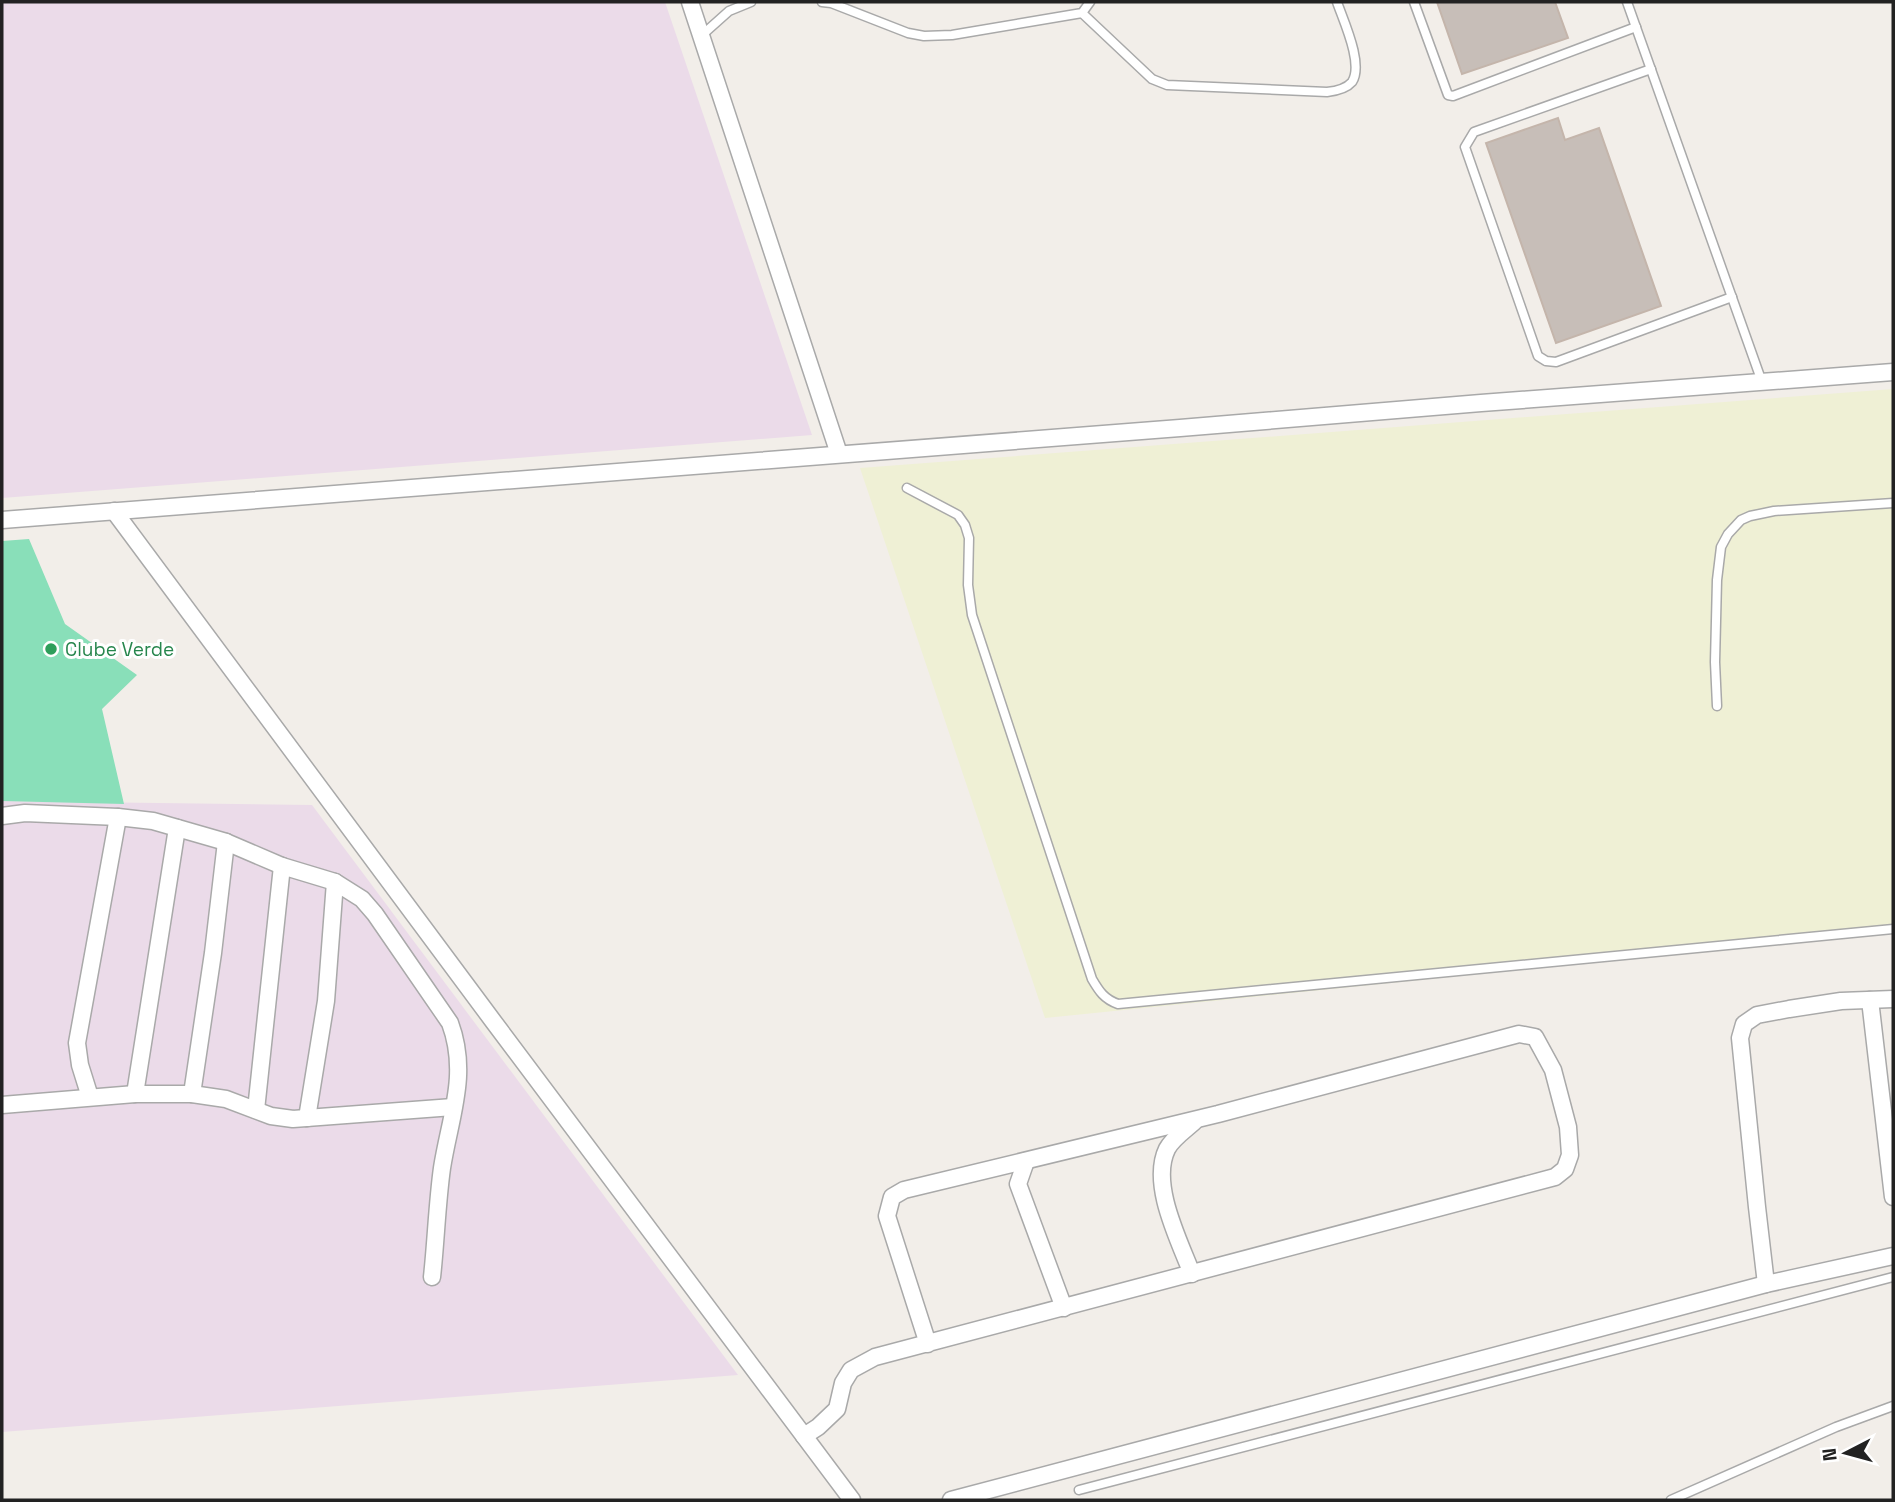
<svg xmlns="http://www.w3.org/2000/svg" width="1895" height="1502" font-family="'Space Grotesk',sans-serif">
  <rect width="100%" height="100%" fill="#f2eee9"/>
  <g fill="#ebdbe9">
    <path d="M2,2h663l147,433 -810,63z"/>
    <path d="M2,801l310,4 426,570 -736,57z"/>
  </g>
  <path fill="#eff0d5" d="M1893,389v543l-848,86 -185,-550z"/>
  <path fill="#89dfb9" d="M29,539l36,85 72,51 -35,34 22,95 -122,-3v-260z"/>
  <g fill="#c7beb8" stroke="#c4b5ab" stroke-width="2">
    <path d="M1437,2h118l13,36 -106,36z"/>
    <path d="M1558,118l7,22 34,-12 62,178 -105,37 -70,-200z"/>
  </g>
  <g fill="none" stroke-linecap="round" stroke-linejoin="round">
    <g stroke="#a9a9a9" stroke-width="11">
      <g id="lane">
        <path d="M822,2l9,1 77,30 16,3 28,-1 130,-22 8,-11"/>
        <path d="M1414,2l34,93 5,1 183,-69"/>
        <path d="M1627,2l135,380"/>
        <path d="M1082,13l70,66 15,6 160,7c9,-1 19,-3 25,-10 12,-18 -9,-62 -15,-80"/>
        <path d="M701,36l28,-25 22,-9"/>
        <path d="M1651,69l-177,63 -9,15 73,209 8,5 10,1 176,-65"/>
        <path d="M907,488l51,27 7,10 4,13 -1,47 4,30 120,364c7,12 12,20 26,25l775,-75"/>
        <path d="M1717,706l-2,-44 2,-82 4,-33 7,-13 13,-14 9,-4 24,-5 119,-8"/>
        <path d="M1079,1490l814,-213"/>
        <path d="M1671,1500l165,-73 57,-21"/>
      </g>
    </g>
    <g stroke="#a9a9a9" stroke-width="19">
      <g id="street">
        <path d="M690,2l149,452"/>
        <path d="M114,511l379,510 359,479"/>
        <path d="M2,520l1178,-92 301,-25 412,-31"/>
        <path d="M2,816l23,-3 93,4 35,4 73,21 56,24 53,16 27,17 13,15 75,109c19,51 0,94 -8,145 -5,36 -6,73 -10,109"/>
        <path d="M1870,1000l23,197"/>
        <path d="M135,1094l42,-266"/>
        <path d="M192,1094l21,-141 13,-111"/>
        <path d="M90,1097l-10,-32 -3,-22 41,-226"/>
        <path d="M2,1105l133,-11h57l34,5 45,17 22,3 160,-12"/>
        <path d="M256,1110l26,-244"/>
        <path d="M307,1118l19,-117 9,-119"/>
        <path d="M1026,1161l-8,23 46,124"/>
        <path d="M1192,1274c-13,-34 -42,-90 -25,-125 5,-10 18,-19 27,-27"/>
        <path d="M1766,1284l-9,-77 -17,-169 4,-14 13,-9 32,-6 52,-8 52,-2"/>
        <path d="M804,1436l14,-9 19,-18 6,-26 8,-13 24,-13 680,-180 10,-8 5,-14 -2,-28 -15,-57 -18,-33 -16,-3 -301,80 -314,76 -12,7 -5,19 41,128"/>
        <path d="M951,1500l815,-216 127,-28"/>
      </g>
    </g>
    <use href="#lane" stroke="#fff" stroke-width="8"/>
    <use href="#street" stroke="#fff" stroke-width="16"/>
  </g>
  <circle fill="#2e9e5b" stroke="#fff" stroke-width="2.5" cx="51" cy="649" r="7"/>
  <g text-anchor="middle" stroke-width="6" stroke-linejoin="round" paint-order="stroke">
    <g font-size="19" fill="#27864d" stroke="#fff" text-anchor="start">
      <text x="65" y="656">Clube Verde</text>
    </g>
  </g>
  <rect width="1895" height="1502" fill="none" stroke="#222222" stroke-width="7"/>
  <g transform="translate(1846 1453) rotate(264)" stroke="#ffffff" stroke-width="5" paint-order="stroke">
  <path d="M0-5L12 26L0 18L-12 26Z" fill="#222222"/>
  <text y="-10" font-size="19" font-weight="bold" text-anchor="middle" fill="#222222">N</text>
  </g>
</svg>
